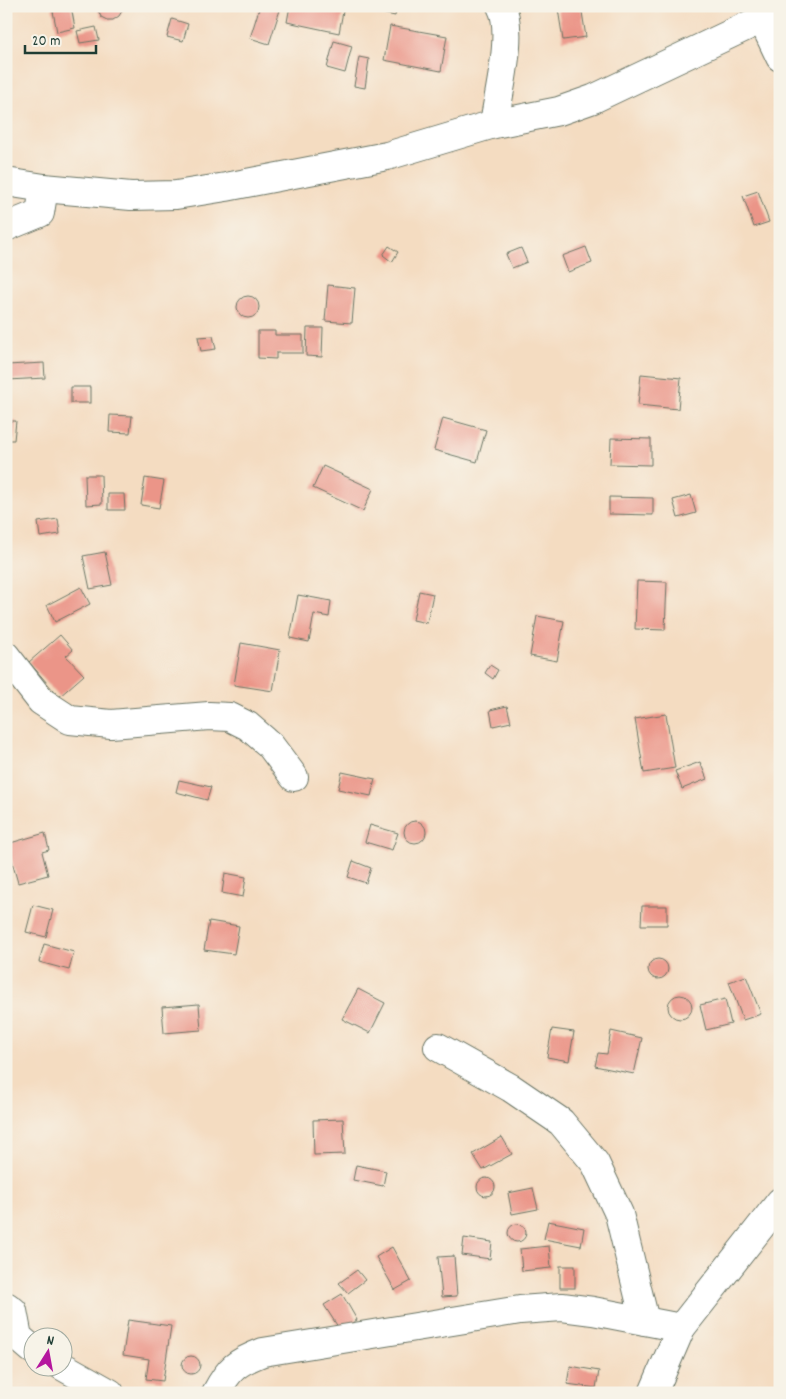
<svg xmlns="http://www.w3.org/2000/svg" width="786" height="1399" font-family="Dekko,sans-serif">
  <rect width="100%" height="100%" fill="#f7f3e8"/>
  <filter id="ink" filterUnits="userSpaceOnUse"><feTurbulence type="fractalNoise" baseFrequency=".02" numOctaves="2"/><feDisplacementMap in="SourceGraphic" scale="10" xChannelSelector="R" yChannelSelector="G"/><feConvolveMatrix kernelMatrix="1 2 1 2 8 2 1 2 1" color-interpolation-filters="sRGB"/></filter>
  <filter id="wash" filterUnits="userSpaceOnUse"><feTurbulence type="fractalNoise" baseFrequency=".0096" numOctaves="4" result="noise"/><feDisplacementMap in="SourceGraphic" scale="20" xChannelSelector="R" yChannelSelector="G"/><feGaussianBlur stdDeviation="1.12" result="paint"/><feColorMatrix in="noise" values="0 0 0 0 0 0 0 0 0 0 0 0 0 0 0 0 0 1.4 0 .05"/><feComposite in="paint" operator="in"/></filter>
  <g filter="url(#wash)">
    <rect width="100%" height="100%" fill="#f4dcc1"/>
    <g id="blocks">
      <g fill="#eb9588">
        <path d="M52,6h19l4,22 -18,4z"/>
        <path d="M99,6h22l1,5 -3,5 -6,4h-6l-6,-3 -3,-7z"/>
        <path d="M260,6h9l11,4 -11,34 -19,-6z"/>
        <path d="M290,6h54l-5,27 -52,-11z"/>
        <path d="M379,6h18l-2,10 -18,-4z"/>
        <path d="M577,6h4l5,31 -23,3 -5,-31z"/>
        <path d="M172,19l16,5 -5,17 -16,-4z"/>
        <path d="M390,26l57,10 -6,35 -57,-11z"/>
        <path d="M96,27l3,13 -19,3 -3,-12z"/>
        <path d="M334,41l18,5 -7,27 -18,-5z"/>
        <path d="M359,57l10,2 -4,29 -11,-2z"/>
        <path d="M758,191l11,31 -15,5 -11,-31z"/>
        <path d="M389,246l9,6 -6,10 -9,-7z"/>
        <path d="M586,247l6,16 -24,9 -6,-16z"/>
        <path d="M521,248l6,14 -15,6 -6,-14z"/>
        <path d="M328,285l27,3 -3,35 -27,-2z"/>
        <circle cx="248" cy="307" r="11"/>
        <path d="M307,328h16l-1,29 -16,-1z"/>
        <path d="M258,331h17v4h28v18h-27v6l-18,-1z"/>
        <path d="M213,336l3,13 -15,2 -3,-14z"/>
        <path d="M44,363l1,15 -37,2 -1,-15z"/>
        <path d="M641,374l40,4 -3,31 -40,-4z"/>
        <rect x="71" y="387" width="19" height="16"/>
        <path d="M110,415l22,1 -2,17 -21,-1z"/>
        <path d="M443,418l43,12 -9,32 -43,-12z"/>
        <path d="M6,421h10l-2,19h-8z"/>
        <path d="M611,438l40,1v26l-41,-1z"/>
        <path d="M323,466l50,23 -10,22 -50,-23z"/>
        <path d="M85,475h16l1,29 -16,1z"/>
        <path d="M145,478l19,3 -5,27 -18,-3z"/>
        <path d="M108,494h16l1,16h-17z"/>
        <path d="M691,495l5,18 -18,5 -5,-18z"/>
        <path d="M609,497l44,1v17l-44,-1z"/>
        <path d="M58,519l2,15 -20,3 -2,-15z"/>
        <path d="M105,552l7,33 -22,4 -7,-33z"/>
        <path d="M637,581l30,1 -2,48 -30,-1z"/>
        <path d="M81,587l9,17 -35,18 -8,-17z"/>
        <path d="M419,591l14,3 -6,29 -14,-3z"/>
        <path d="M298,595l33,6 -2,16 -15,-3 -5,28 -19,-4z"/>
        <path d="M537,616l27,5 -7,40 -27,-5z"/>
        <path d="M60,635l13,15 -7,6 18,19 -25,22 -30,-35z"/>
        <path d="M241,643l39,7 -7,41 -39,-6z"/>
        <path d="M490,665l8,5 -5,9 -8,-6z"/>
        <path d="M507,706l4,16 -18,4 -3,-16z"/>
        <path d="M666,714l9,54 -31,5 -9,-54z"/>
        <path d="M700,762l7,17 -25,10 -7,-18z"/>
        <path d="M342,772l33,7 -4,17 -33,-7z"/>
        <path d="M179,780l32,7 -4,13 -31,-8z"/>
        <circle cx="415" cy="832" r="11"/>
        <path d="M370,825l28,8 -6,17 -27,-8z"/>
        <path d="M45,833l4,17 -7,2 6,23 -30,8 -11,-39z"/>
        <path d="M353,861l18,7 -5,15 -18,-6z"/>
        <path d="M225,873l21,4 -3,20 -21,-4z"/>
        <path d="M33,905l20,5 -7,27 -20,-5z"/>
        <path d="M642,906h25v19h-26z"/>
        <path d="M209,921l30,5 -5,28 -30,-4z"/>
        <path d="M44,944l30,8 -5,18 -30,-8z"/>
        <circle cx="658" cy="969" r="10"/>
        <path d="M746,976l15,38 -18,6 -14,-38z"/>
        <path d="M358,989l27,14 -15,30 -28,-14z"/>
        <circle cx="680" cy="1007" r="12"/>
        <path d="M725,999l6,25 -25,6 -6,-25z"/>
        <path d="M199,1004l2,26 -37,3 -2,-26z"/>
        <path d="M552,1029l22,3 -5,29 -22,-4z"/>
        <path d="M611,1031l31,7 -8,36 -39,-8 3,-13 9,1z"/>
        <path d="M343,1119l2,35 -31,1 -1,-35z"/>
        <path d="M502,1137l10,17 -29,16 -10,-16z"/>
        <path d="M356,1165l30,6 -3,15 -30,-6z"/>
        <circle cx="486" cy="1187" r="9"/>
        <path d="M533,1188l5,21 -26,5 -4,-21z"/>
        <path d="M548,1221l36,7 -3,18 -37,-7z"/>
        <circle cx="517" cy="1233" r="9"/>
        <path d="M464,1238l28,4 -2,17 -28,-4z"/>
        <path d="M549,1246l2,22 -29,3 -2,-22z"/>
        <path d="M392,1247l19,34 -16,9 -19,-33z"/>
        <path d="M454,1256l3,40 -15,1 -4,-40z"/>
        <rect x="560" y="1266" width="15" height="22"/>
        <path d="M357,1270l8,10 -17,13 -9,-10z"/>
        <path d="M342,1294l15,26 -17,10 -16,-25z"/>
        <path d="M128,1320l43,6 -8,55 -17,-2 3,-20 -26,-4z"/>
        <circle cx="191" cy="1365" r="9"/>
        <path d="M570,1366l29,5 -3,17 -29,-4z"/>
      </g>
    </g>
  </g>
  <g filter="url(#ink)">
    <use href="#blocks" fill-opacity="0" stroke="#6a7565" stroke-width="1"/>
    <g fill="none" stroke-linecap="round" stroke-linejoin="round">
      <g stroke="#6a7565" stroke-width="30">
        <g id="minor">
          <path d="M762,19l18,38"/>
          <path d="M494,124c4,-29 21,-93 7,-118"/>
          <path d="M6,227l34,-14 4,-25"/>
          <path d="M6,656l35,45 29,19 41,4 98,-8 21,1 18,9 22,19 24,32"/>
          <path d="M438,1047l73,41 50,34 34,41 24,51 26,107"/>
          <path d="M6,1306l7,5 5,26 14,12"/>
          <path d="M62,1366l48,27"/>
          <path d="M216,1393c13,-25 21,-31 47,-41l257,-42 42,-3 31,4 88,17"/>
          <path d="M653,1393l28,-65 99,-126"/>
        </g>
      </g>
      <g stroke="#6a7565" stroke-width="30">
        <path id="tertiary" d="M6,182l38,6 87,8 45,-1 50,-8 161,-31 107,-32 65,-13 34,-12 169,-80 18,-10"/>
      </g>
      <use href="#minor" stroke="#fff" stroke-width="28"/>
      <use href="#tertiary" stroke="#fff" stroke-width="28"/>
    </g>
  </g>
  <rect width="786" height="1399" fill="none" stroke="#f7f3e8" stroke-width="25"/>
  <g transform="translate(48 1352) rotate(11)"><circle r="24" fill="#f7f3e8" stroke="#a1aaa0"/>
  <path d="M0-4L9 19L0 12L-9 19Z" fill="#b5179e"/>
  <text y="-8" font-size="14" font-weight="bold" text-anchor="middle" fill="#1f3d34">N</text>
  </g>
  <path d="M25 45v8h71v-8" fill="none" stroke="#1f3d34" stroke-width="2.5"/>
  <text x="32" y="45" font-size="15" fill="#1f3d34" stroke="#f7f3e8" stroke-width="4" paint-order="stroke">20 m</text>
</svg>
